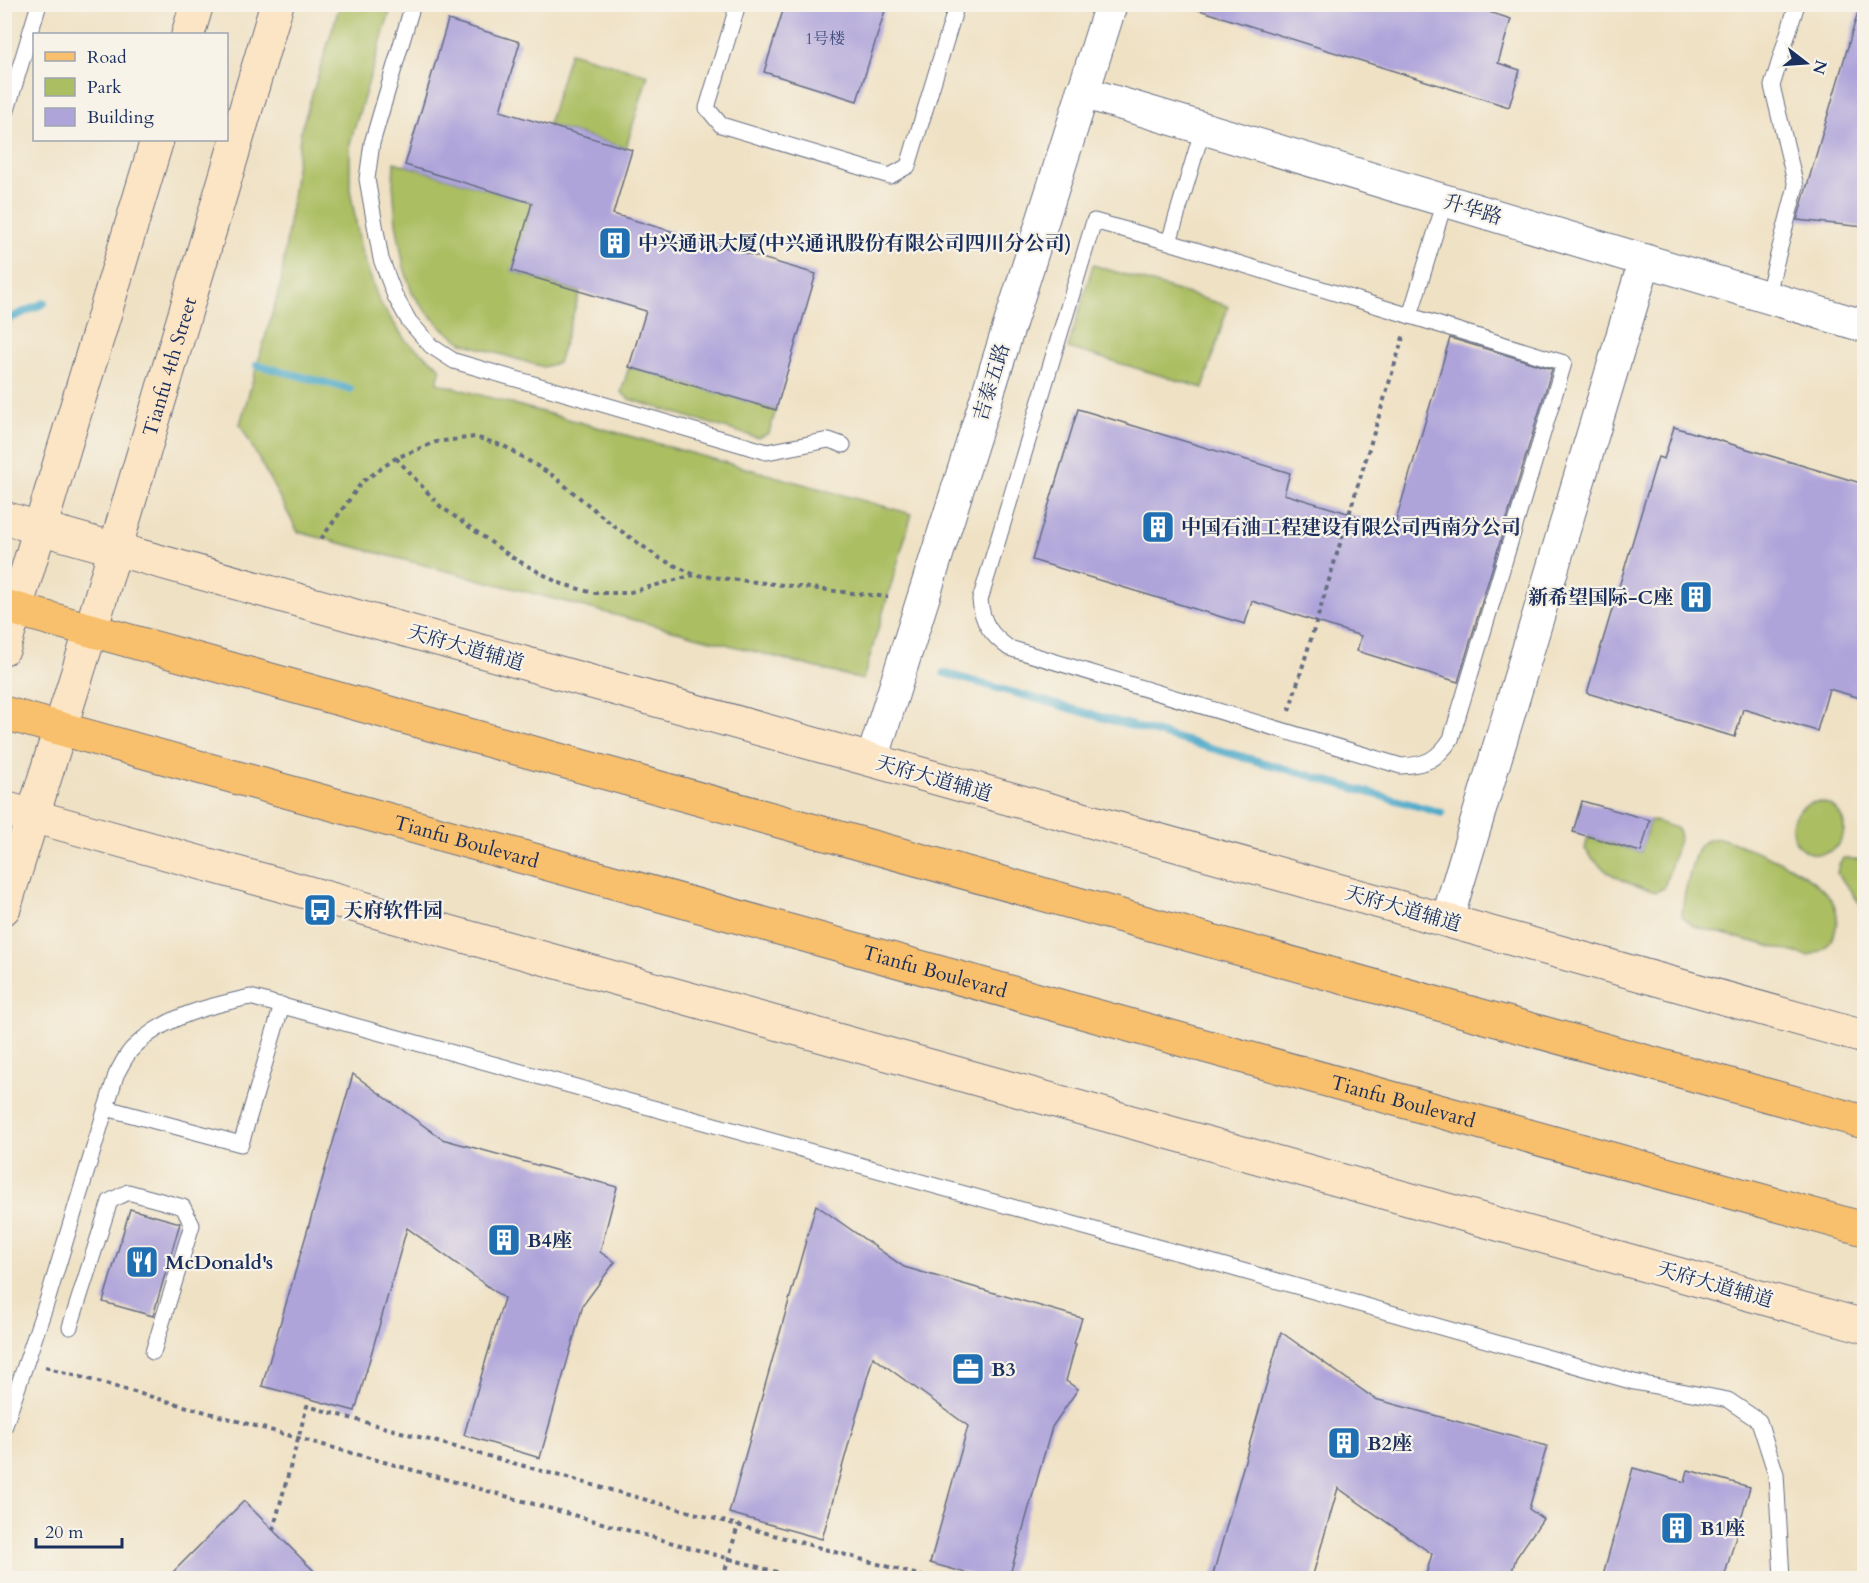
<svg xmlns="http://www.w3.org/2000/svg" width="1869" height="1583" font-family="Cardo,'Noto Serif SC',serif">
  <rect width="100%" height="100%" fill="#f7f3e8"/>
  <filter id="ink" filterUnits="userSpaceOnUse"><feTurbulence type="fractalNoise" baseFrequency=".0167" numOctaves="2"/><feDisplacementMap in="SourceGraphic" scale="12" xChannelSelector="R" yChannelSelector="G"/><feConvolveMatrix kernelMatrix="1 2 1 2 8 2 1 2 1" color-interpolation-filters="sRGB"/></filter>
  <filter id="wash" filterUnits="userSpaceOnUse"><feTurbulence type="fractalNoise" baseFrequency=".008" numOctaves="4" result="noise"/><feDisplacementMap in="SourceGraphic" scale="24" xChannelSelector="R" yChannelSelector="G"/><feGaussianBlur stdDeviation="1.35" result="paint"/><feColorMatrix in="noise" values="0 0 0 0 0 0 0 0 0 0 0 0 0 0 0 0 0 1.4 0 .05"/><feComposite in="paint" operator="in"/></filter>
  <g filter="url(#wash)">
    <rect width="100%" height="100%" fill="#efe1c4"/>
    <g fill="#abbe62" stroke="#637660" stroke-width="1.5">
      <path d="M340,5h52l-42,138v46l11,61 18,51 26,39 36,28 -4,15 475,131 -49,166 -565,-148 -58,-108 41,-141 20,-153z"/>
      <path d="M570,52l78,23 -22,73 -78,-23z"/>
      <path d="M394,162l138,41 -20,68 68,21 -22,71 -15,4 -80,-24 -21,-15 -17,-18 -13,-17 -8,-26 -8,-44 -3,-39z"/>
      <path d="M1093,265l135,41 -25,82 -135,-40z"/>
      <path d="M629,367l147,43 -7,23 -11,5 -129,-39 -8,-7z"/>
      <circle cx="1818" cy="828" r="26"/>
      <path d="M1650,820l27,8 3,8 -16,52 -8,4c-31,-10 -51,-15 -71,-43l3,-12 53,15z"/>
      <path d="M1720,838c33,11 129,43 116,90 -5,17 -12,23 -28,28l-115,-30 -11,-10c-1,-12 11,-59 17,-69 5,-8 13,-8 21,-9z"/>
      <path d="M1843,858l21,2v49l-27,-36 2,-9z"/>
    </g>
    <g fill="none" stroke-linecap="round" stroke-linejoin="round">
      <g stroke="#4ba9c9" stroke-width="8">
        <path d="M4,321l40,-18"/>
        <path d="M257,365l93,24"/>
        <path d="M944,673l498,140"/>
      </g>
    </g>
    <g id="blocks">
      <g fill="#afa4da">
        <path d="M785,4h102l-30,97 -93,-29z"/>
        <path d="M1199,4h265l47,15 -13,44 22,7 -11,37 -310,-97z"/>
        <path d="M1858,12l6,1v214l-67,-7z"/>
        <path d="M448,20l72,22 -20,69 132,39 -19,64 203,60 -40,136 -147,-43 17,-56 -134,-40 20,-68 -127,-38z"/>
        <path d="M1450,338l102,31 -94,313 -101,-31 4,-15 -109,-35 -7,23 -213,-64 46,-151 212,64 -6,21 110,33z"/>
        <path d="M1674,427l190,57v215l-35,-10 -12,42 -74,-22 -8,28 -148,-44 71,-236 6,2z"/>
        <path d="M1582,801l68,19 -9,32 -68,-20z"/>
        <path d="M353,1074l89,65 175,48 -17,65 15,10 -32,43 -43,153 -76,-23 40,-137 -97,-70 -52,183 -93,-25z"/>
        <path d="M816,1205l88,62 178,51 -8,26h2l-10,37 12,8 -26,38 -43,151h-25l-54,-15 38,-137 -95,-69 -51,182 -93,-26z"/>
        <path d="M130,1209l50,14 -27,93 -50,-14z"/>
        <path d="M1281,1332l94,67 172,47 -18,63 14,10 -27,39 -6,20h-85l7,-24 -94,-66 -26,90h-100z"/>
        <path d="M1633,1468l52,14 3,-12 62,17 -26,91h-122z"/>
        <path d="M244,1501l77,77h-154z"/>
      </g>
    </g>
  </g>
  <g filter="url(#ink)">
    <use href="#blocks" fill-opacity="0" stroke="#656d82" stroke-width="1.5"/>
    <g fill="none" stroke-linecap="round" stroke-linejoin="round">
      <g stroke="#656d82" stroke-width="17">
        <g id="lane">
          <path d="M413,4l-41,139 -5,36 14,80 14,37 14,25 22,25 23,15 313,91 62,-12 14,5"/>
          <path d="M738,4l-31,104 14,17 169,51 18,-10 49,-162"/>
          <path d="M4,120l35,-116"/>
          <path d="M1169,242l395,121 -113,376c-14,21 -25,26 -50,27l-392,-118c-18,-13 -27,-25 -29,-48l114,-379 75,21 34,-114"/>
          <path d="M1767,297l29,-111 -24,-100 25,-82"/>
          <path d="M1410,316l35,-115"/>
          <path d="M106,1108l135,36 41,-139"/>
          <path d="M70,1327l40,-126 18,-9 55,15 9,18 -39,127"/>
          <path d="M4,1428l44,-130 68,-223c5,-9 10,-21 18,-28 31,-31 75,-41 116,-50l954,263 430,122 94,18 31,21 17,53 6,104"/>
        </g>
      </g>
      <g stroke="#656d82" stroke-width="34">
        <g id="street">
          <path d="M1082,92l782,234"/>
          <path d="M872,760l239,-756"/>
          <path d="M1447,920l198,-660"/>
        </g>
      </g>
      <g stroke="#656d82" stroke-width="35">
        <g id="secondary">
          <path d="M188,34l9,-30"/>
          <path d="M4,518l1860,519"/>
          <path d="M4,648l153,-508"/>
          <path d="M4,808l1860,518"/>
          <path id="s1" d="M4,908l87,-278 186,-626"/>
        </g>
      </g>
      <g stroke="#656d82" stroke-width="35">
        <g id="primary">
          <path d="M4,606l1860,516"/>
          <path id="s2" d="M4,713l1860,516"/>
        </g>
      </g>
      <g stroke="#656d82" stroke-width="4" stroke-dasharray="4.5 4.5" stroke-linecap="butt">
        <path d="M396,458l44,48 73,52 46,25 34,10h34l67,-18"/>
        <path d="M321,539l41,-57 34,-24 40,-16 39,-5 29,9 48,29 62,51 47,33 34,16 193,22"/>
        <path d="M1289,711l115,-377"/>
        <path d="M45,1367l753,211"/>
      </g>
      <use href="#lane" stroke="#fff" stroke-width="15"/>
      <use href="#street" stroke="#fff" stroke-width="32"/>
      <use href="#secondary" stroke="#fce5c4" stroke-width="33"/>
      <use href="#primary" stroke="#f8bf6c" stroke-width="33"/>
      <g stroke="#656d82" stroke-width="4" stroke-dasharray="4.5 4.5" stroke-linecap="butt">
        <path d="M273,1530l34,-124 622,172"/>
        <path d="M723,1578l15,-53"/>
      </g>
    </g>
  </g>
  <defs>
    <g id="building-square" transform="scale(1.725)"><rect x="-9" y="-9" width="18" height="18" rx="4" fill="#1f6fb2" stroke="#f7f3e8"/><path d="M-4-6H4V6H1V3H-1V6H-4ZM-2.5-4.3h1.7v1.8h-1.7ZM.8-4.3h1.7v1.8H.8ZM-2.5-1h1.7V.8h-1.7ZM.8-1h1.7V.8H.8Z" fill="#fff"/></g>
    <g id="bus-square" transform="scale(1.725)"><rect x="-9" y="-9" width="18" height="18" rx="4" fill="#1f6fb2" stroke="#f7f3e8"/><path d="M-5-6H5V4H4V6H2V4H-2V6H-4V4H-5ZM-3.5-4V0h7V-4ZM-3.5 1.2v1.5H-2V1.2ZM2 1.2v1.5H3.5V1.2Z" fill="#fff"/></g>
    <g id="restaurant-square" transform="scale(1.725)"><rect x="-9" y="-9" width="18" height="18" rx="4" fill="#1f6fb2" stroke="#f7f3e8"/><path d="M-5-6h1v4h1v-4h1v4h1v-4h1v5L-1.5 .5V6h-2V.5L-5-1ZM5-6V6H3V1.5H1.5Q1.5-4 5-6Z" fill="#fff"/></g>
    <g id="office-square" transform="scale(1.725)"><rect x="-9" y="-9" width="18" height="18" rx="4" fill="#1f6fb2" stroke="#f7f3e8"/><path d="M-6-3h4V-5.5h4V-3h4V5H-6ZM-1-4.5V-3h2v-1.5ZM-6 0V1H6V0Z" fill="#fff"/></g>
  </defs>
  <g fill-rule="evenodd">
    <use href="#building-square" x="615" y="243"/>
    <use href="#building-square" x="1158" y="527"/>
    <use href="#building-square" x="1696" y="597"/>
    <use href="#bus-square" x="320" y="910"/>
    <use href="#building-square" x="504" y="1240"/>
    <use href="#restaurant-square" x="142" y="1262"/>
    <use href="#office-square" x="968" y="1369"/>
    <use href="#building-square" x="1344" y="1443"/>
    <use href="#building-square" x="1677" y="1528"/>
  </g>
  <g text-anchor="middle" stroke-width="4.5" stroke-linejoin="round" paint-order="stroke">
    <g font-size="16" fill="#404c7d">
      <text x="825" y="44">1号楼</text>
    </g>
    <g font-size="20" fill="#1b2f5e" stroke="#f7f3e8">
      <text transform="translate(1473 209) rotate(17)" y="7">升华路</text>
      <text dy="7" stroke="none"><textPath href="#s1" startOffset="566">Tianfu 4th Street</textPath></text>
      <text transform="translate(991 382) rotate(-73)" y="7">吉泰五路</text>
      <text transform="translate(466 647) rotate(16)" y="7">天府大道辅道</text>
      <text transform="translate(934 778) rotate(16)" y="7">天府大道辅道</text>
      <text dy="7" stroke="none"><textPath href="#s2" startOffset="480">Tianfu Boulevard</textPath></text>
      <text transform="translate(1403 908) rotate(16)" y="7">天府大道辅道</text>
      <text dy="7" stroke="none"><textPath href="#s2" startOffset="966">Tianfu Boulevard</textPath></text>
      <text dy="7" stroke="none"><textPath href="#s2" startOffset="1452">Tianfu Boulevard</textPath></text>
      <text transform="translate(1715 1284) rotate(16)" y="7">天府大道辅道</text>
    </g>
    <g font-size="20" font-weight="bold" fill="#1b2f5e" stroke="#f7f3e8" text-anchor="start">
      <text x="638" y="250">中兴通讯大厦(中兴通讯股份有限公司四川分公司)</text>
      <text x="1181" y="534">中国石油工程建设有限公司西南分公司</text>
      <text x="1673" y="604" text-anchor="end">新希望国际-C座</text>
      <text x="343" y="917">天府软件园</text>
      <text x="527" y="1247">B4座</text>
      <text x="165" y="1269">McDonald's</text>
      <text x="991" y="1376">B3</text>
      <text x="1367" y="1450">B2座</text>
      <text x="1700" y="1535">B1座</text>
    </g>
  </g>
  <rect width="1869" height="1583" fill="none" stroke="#f7f3e8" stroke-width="24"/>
  <rect x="33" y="33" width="195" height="108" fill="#f7f3e8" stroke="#9fa5b1" stroke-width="1.5"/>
  <rect x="45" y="52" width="30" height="9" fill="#f8bf6c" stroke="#9fa5b1" stroke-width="1.5"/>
  <text x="87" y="63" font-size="18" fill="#1b2f5e">Road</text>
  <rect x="45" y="78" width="30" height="18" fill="#abbe62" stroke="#9fa5b1" stroke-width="1.5"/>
  <text x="87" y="93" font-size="18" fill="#1b2f5e">Park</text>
  <rect x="45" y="108" width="30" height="18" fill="#afa4da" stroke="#9fa5b1" stroke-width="1.5"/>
  <text x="87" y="123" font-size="18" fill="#1b2f5e">Building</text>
  <g transform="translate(1806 63) rotate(107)" stroke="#f7f3e8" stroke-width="4.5" paint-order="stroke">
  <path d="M0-4.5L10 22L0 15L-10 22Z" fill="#1b2f5e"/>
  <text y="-9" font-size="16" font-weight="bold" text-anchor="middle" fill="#1b2f5e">N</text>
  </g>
  <path d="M36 1538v9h86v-9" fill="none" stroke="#1b2f5e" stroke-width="3"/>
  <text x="45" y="1538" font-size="18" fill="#1b2f5e" stroke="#f7f3e8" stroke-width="4.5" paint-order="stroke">20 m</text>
</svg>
